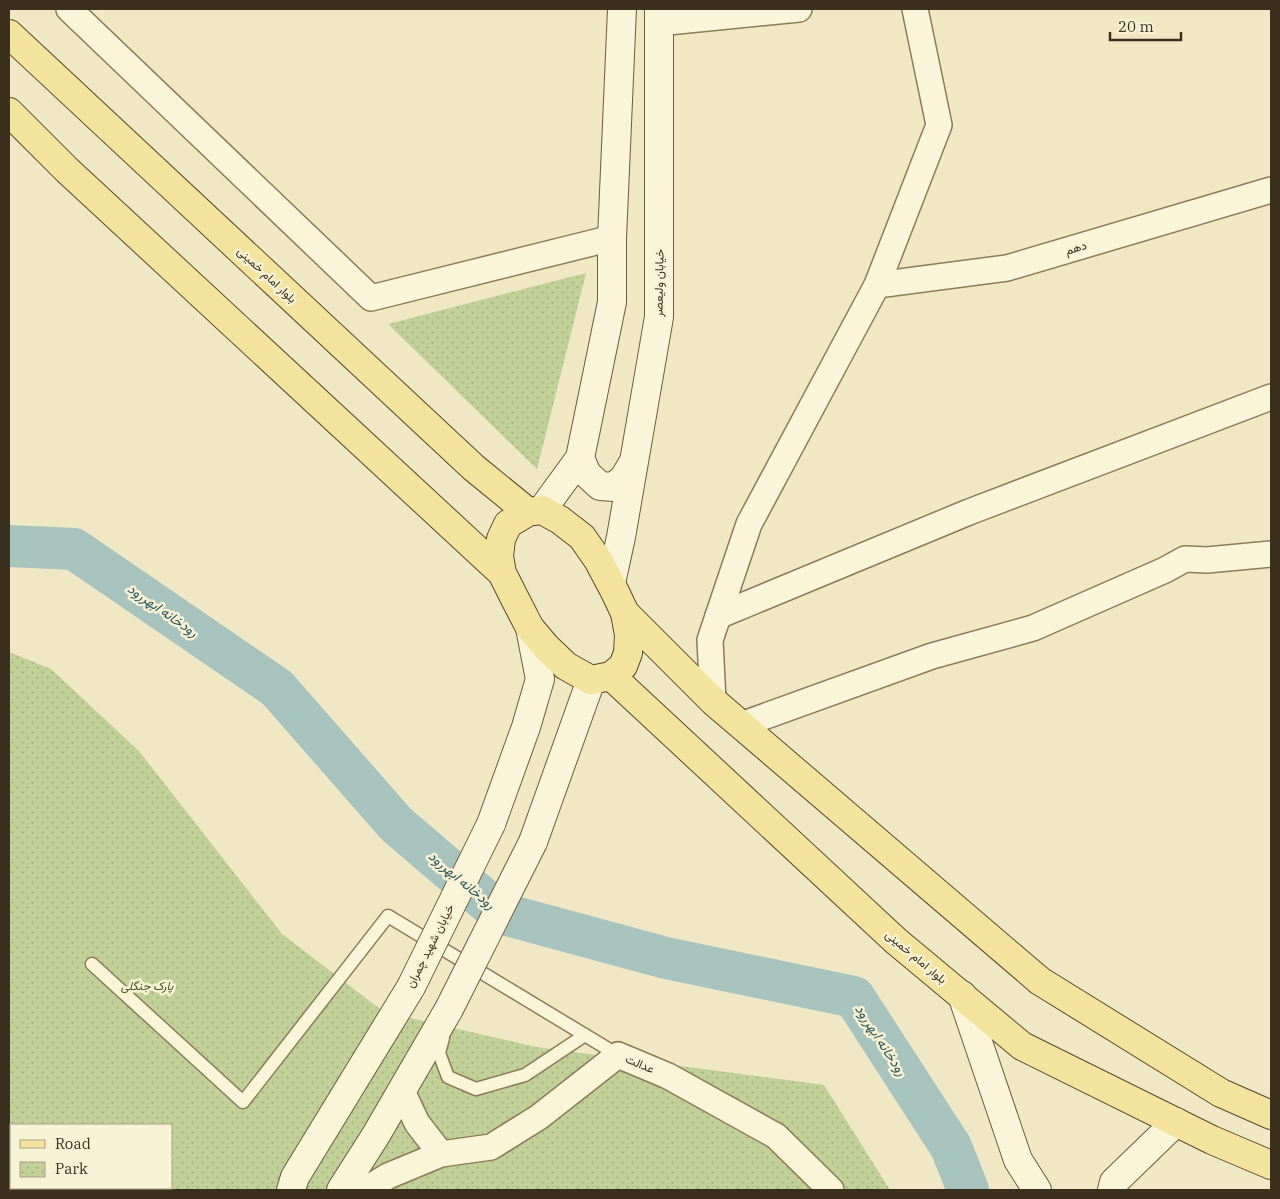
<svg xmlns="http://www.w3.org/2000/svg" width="1280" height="1199" font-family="'IBM Plex Serif',Vazirmatn,serif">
  <defs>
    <pattern id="park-dots" width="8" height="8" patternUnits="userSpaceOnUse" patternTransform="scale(1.25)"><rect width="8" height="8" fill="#c1cf98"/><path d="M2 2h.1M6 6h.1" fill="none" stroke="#a7b283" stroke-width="1.8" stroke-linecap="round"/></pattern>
  </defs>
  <rect width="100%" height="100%" fill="#f0e8c5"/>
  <g fill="url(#park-dots)" fill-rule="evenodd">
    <path d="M586,273l-49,196 -149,-145z"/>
    <path d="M9,652l42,17 88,82 143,183 102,78 152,35 288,38 66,105h-881zM11,1125h160v63h-160z"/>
  </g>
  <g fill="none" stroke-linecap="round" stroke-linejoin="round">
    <path stroke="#a7c3be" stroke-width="42" d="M9,546l65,3 203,139 119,136 104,89 166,45 188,39 97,150 17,43"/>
    <g stroke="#8c7b5a" stroke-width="15">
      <g id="lane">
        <path d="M92,964l151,138 145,-186 230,139"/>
        <path d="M443,1038l-4,15 9,24 28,12 49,-14 60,-40"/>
      </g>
    </g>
    <g stroke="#8c7b5a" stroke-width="28">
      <g id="street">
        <path d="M69,9l302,289 241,-60"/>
        <path d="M658,23l141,-14"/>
        <path d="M877,285l130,-17 264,-78"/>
        <path d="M718,616l251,-104 302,-115"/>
        <path d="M713,701l-3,-61 39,-116 128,-239 62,-160 -24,-116"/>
        <path d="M741,725l191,-69 101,-28 132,-58 20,-11 22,1 64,-6"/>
        <path d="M402,1091l15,32 24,31"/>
        <path d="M365,1190l23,-14 53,-22 50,-7 48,-30 79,-62 50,21 108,60 55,54"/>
      </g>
    </g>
    <g stroke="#6d5b3d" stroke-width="30">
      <g id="secondary">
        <path d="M580,458l7,16 13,12 14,1 10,-9 9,-15"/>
        <path d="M542,510l38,-52 32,-156v-64l10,-229"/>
        <path d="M611,583l10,-46 38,-220v-308"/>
        <path d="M491,824l35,-97 14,-48 -10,-51"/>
        <path d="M533,842l58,-162"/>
        <path d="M962,995l56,165 19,30"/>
        <path d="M291,1190l4,-13 116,-190"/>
        <path d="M341,1190l35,-55 73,-126"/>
        <path d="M1112,1190l2,-8 62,-60"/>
      </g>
    </g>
    <g stroke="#59482e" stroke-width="30">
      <g id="primary">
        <path d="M9,34l465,434 54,44"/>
        <path d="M9,112l58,58 435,403 11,22 17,33 17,20 19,18 25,14 20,-4 12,-10 5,-13 1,-18 -4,-22 -10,-21 -17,-32 -16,-23 -22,-17 -18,-10 -14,2 -20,12 -7,15 -2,17 3,17"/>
        <path d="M625,613l88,88 327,280 181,112 50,22"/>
        <path d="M611,676l285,265 126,105 190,94 59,25"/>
      </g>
    </g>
    <use href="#lane" stroke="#faf4d9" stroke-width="12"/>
    <use href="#street" stroke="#faf4d9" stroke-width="25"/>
    <use href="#secondary" stroke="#faf4d9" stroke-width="28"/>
    <use href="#primary" stroke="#f4e39c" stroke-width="28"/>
    <g stroke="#6d5b3d" stroke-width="30" stroke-linecap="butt">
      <g id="secondary-bridge">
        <path d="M411,987l80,-163"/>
        <path d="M449,1009l84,-167"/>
      </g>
    </g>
    <use href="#secondary-bridge" stroke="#faf4d9" stroke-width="28"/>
  </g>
  <g text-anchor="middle" stroke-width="5" stroke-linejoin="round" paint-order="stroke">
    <g font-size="12" fill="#3b301e" stroke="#f7f1d5">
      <text transform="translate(1076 248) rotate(-17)" y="4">دهم</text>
      <text transform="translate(267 275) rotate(43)" y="4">بلوار امام خمینی</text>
      <text transform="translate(659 283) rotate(-89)" y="4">خیابان ولیعصر</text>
      <text transform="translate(430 946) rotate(-63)" y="4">خیابان شهید چمران</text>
      <text transform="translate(916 957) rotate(40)" y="4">بلوار امام خمینی</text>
      <text transform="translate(640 1064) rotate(23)" y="4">عدالت</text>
    </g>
    <g font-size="12" font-style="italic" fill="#455824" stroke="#f7f1d5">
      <text x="147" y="990">پارک جنگلی</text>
    </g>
    <g font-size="14" font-style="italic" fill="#2d585b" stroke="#f7f1d5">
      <text transform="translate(163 610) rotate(35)" y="5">رودخانه ابهررود</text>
      <text transform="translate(462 880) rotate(40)" y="5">رودخانه ابهررود</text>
      <text transform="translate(881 1040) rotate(57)" y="5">رودخانه ابهررود</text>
    </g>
  </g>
  <rect width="1280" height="1199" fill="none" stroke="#3b301e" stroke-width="20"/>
  <rect x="10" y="1124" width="162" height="65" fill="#f7f1d5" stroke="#aca48c"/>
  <rect x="20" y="1140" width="25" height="8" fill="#f4e39c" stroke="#aca48c"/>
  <text x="55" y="1149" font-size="15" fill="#3b301e">Road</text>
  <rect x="20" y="1162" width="25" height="15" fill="url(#park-dots)" stroke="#aca48c"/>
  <text x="55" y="1174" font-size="15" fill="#3b301e">Park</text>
  <path d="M1110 32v8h71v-8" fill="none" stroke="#3b301e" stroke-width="2.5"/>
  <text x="1118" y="32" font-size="15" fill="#3b301e" stroke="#f7f1d5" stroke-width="4" paint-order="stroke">20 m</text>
</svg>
